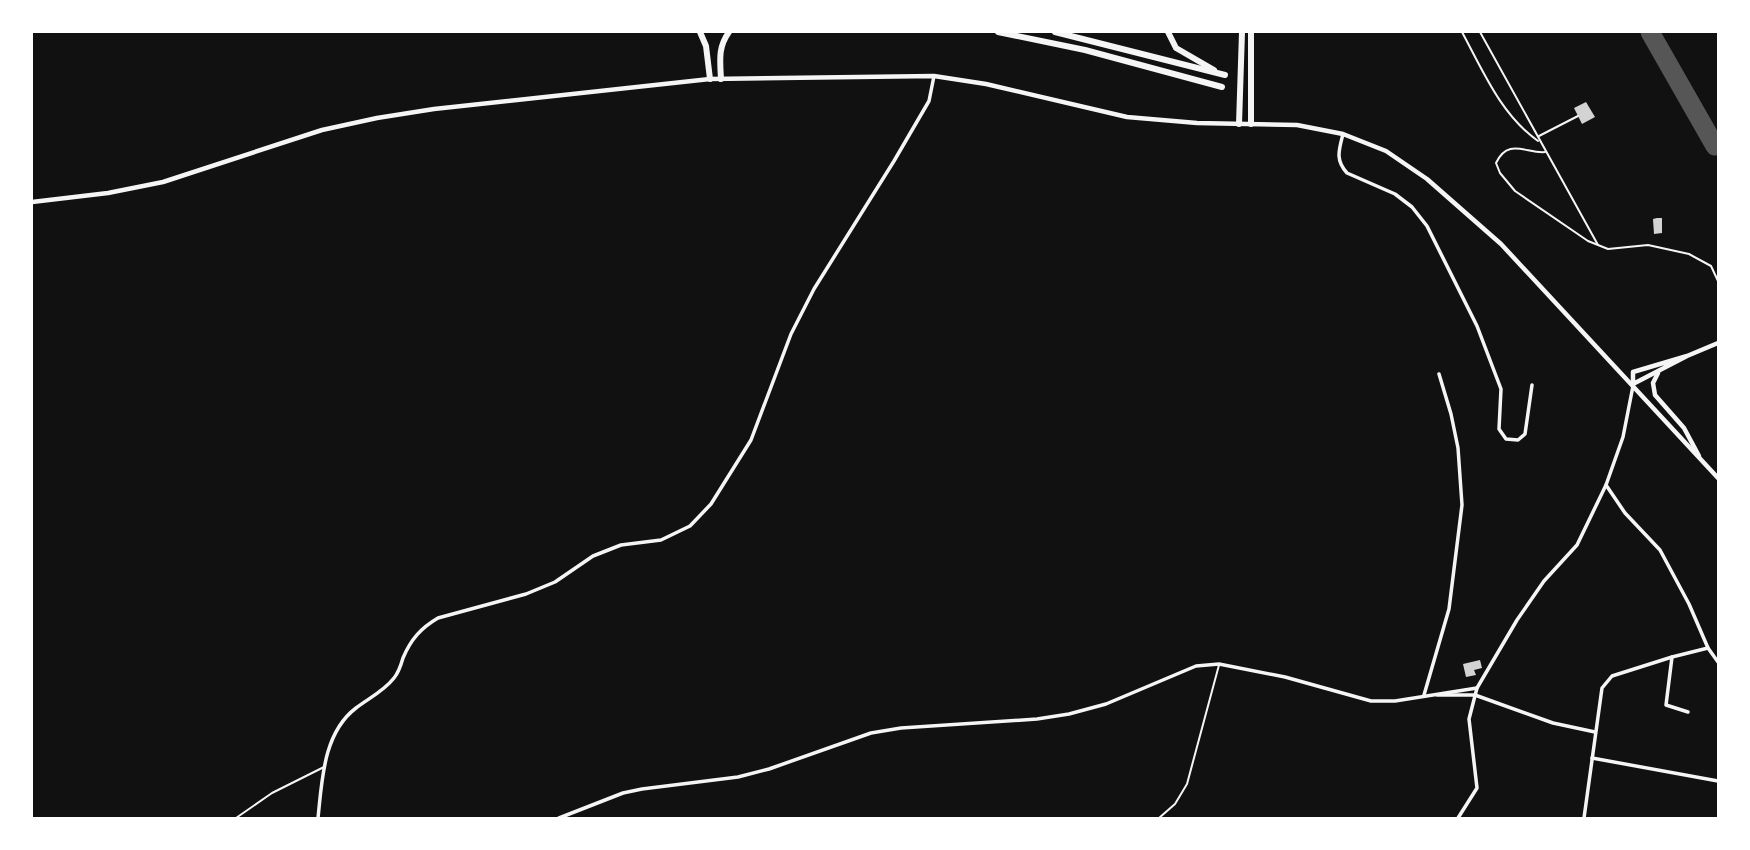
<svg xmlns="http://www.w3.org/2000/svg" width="1750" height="850" font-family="Poppins,sans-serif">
  <rect width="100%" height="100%" fill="#111"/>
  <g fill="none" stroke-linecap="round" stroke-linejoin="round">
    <path stroke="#565656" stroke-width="19" d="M1650,32l65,114"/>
  </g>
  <g fill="#d3d3d3">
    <path d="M1586,102l9,15 -13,7 -8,-16z"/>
    <path d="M1657,218h5v15l-8,1 -1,-15z"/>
    <path d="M1480,660l2,8 -8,2 2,5 -10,2 -3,-13z"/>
  </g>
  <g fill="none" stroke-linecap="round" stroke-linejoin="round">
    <g stroke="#f5f5f5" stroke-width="2">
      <path d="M1462,32c21,39 39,83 76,109"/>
      <path d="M1480,32l118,213"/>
      <path d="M1539,136l39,-20"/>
      <path d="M1545,152c-18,2 -37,-15 -49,11l4,10 15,18 73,50 20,8 40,-4 41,9 22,12 7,15"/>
      <path d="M236,818l36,-25 52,-26"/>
      <path d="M1159,818l16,-14 12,-20 32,-119"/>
    </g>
    <g stroke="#f5f5f5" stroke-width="3.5">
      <path d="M1343,134c-4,16 -8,26 4,39l48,21 17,13 15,19 50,100 24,63 -2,40 7,10 12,1 7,-6 7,-49"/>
      <path d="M1633,386l-10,51 -17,48 19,28 35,37 29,54 19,44 10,14"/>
      <path d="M1672,657l-6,48 22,7"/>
      <path d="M1424,695l25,-86 13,-104 -4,-57 -7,-34 -12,-40"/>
      <path d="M1437,695h38l78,28 42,9"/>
      <path d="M1592,758l126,23"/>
      <path d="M318,818c4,-37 5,-85 38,-110 13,-10 28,-17 38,-30 5,-6 7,-13 9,-20 8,-19 18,-30 35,-40l88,-24 29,-12 38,-26 28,-11 40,-5 29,-14 21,-22 40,-64 40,-106 23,-45 80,-128 35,-60 5,-25"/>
      <path d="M559,818l64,-25 19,-4 96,-12 31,-8 102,-36 30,-5 136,-9 32,-5 37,-10 90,-38 23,-2 66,13 86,24h24l82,-13"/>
      <path d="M1458,818l19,-30 -8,-69 8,-31 40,-68 27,-39 33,-36 29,-60"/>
      <path d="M1584,818l18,-130 10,-12 60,-19 36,-9"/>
    </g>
    <g stroke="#f5f5f5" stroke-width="4.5">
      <path d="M1687,356l-54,16v12l54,-28 31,-13"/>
      <path d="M1658,373l-5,10 2,12 29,33 15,28"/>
    </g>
    <path stroke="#f5f5f5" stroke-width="4.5" d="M32,202l76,-9 55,-11 159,-52 55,-12 57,-9 276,-30 224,-3 52,8 141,33 70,6 100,2 46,9 43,17 41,28 74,65 217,234"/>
    <g stroke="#f5f5f5" stroke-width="6">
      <path d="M700,32l6,14 4,33"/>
      <path d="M998,32l87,18 137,37"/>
      <path d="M1055,32l170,43"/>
      <path d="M1168,32l8,16 38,22"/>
      <path d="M721,79c-1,-19 -3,-32 8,-47"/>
      <path d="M1239,124l3,-92"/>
      <path d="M1251,124v-92"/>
    </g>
  </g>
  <rect width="1750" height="850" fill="none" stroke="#ffffff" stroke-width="66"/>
</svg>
